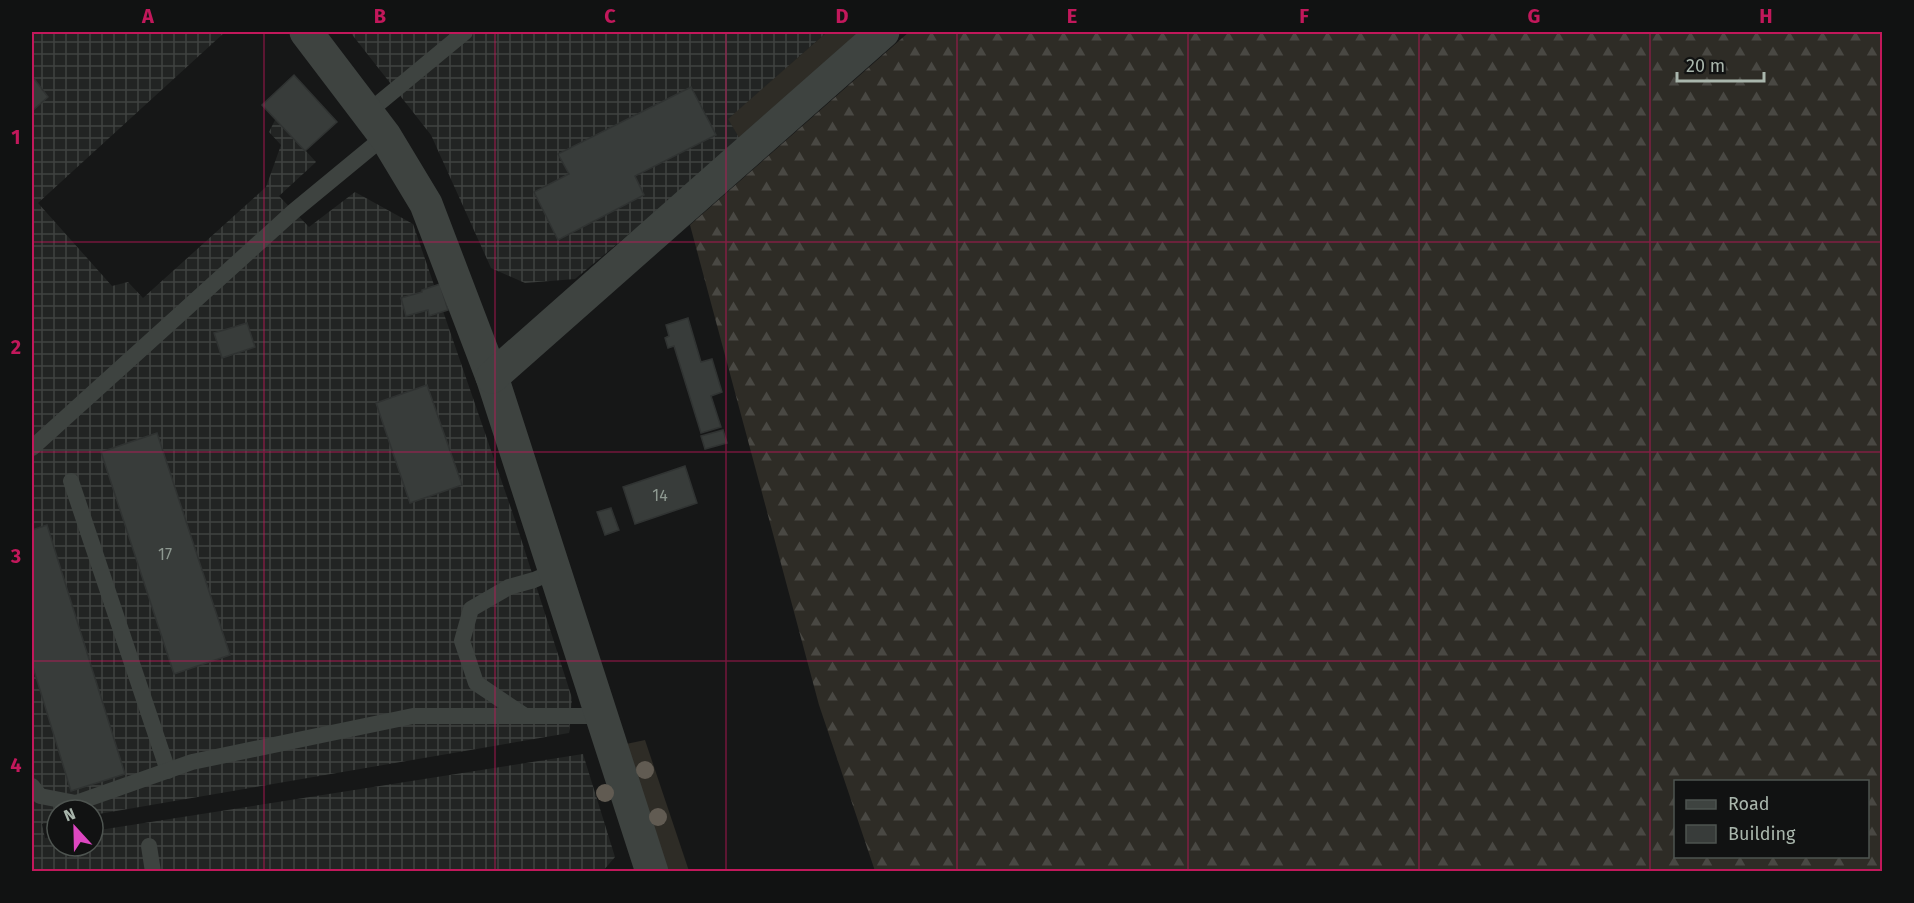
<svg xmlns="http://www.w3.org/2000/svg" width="1914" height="903" font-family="'Fira Sans',sans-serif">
  <defs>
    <pattern id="industrial-grid" width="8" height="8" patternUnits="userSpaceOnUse" patternTransform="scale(1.5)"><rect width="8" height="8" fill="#222423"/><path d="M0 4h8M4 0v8" fill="none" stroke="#3f4240"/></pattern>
    <pattern id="forest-firs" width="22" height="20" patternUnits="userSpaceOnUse" patternTransform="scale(1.5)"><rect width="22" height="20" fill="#2e2c26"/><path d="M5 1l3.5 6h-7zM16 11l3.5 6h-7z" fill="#494843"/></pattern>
  </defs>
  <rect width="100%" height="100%" fill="#161717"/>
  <g fill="url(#industrial-grid)">
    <path d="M32,32h193l-187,171 74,83 16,-4 15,16 123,-111 15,-42 -12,-13 7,-14 40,44 -37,34 30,31 46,-35 58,32 102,296 57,178 -3,35 -476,82v-5h-36v11l-15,3 3,14 12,-2v10h36v-15l490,-77 32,103 -12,14h-571z"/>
    <path d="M350,32h477l-98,87 12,22 -166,138 -50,4 -34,-15 -60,-133z"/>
  </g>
  <g fill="#2e2c26">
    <path d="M827,32h39l-125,109 -13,-22z"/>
    <path d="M645,740l44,131h-24l-39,-127z"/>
  </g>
  <path fill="url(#forest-firs)" fill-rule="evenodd" d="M909,32h973v839h-1007l-56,-166 -129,-480zM1676,782h192v74h-192z"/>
  <g fill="#383c3a" stroke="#303332" stroke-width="1.5">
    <path d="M294,75l43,47 -32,29 -43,-46z"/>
    <path d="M32,76l16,21 -16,14z"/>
    <path d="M691,87l25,48 -81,41 9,19 -86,45 -24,-48 35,-18 -11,-20z"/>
    <path d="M440,284l8,26 -19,6 -1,-6 -22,6 -5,-18 21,-6v-2z"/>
    <path d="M688,318l13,44 11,-3 10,33 -11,4 10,31 -20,6 -27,-87 -6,2 -3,-10 4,-2 -3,-11z"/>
    <path d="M247,323l8,24 -33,11 -8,-25z"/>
    <path d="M427,385l35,100 -52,18 -34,-100z"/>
    <path d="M723,430l4,13 -22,6 -4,-13z"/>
    <path d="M157,433l73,222 -56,19 -73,-222z"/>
    <path d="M685,466l12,37 -62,21 -12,-37z"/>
    <path d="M611,508l8,22 -14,5 -8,-23z"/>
    <path d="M47,525l78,249 -54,17 -39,-127v-134z"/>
  </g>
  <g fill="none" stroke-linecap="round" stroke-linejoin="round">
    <g stroke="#3e4340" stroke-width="16">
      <path d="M367,113l98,-81"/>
      <path d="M32,448l262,-237 91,-75"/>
      <path d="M71,481l97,290"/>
      <path d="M525,716l-49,-33 -14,-42 9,-32 38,-22 25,-7 21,-9"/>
      <path d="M32,786l8,10 36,7 116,-41 221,-46h189"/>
      <path d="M149,846l4,26"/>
    </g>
    <g stroke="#3e4340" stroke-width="33">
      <path d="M306,32l79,104 41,68 66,173 160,495"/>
      <path d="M492,377l391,-345"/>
    </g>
  </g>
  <g fill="#615b52">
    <circle cx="645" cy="770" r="9"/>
    <circle cx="605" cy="793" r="9"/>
    <circle cx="658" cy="817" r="9"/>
  </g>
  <path fill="none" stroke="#c2185b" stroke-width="1.5" stroke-opacity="0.55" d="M264,32v840M495,32v840M726,32v840M957,32v840M1188,32v840M1419,32v840M1650,32v840M32,242h1850M32,452h1850M32,661h1850"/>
  <g text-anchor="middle" stroke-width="5" stroke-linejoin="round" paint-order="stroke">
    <g font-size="16" fill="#8d9890">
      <text x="660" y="501">14</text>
      <text x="165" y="560">17</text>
    </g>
  </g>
  <rect width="1914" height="903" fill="none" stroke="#111212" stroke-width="66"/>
  <rect x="1674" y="780" width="195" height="78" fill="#111212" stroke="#4e5450" stroke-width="1.5"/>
  <rect x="1686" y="800" width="30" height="9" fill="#3e4340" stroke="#4e5450" stroke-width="1.5"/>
  <text x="1728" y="810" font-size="18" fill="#a9b6ac">Road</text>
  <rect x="1686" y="825" width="30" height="18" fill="#383c3a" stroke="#4e5450" stroke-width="1.5"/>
  <text x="1728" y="840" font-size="18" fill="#a9b6ac">Building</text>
  <g transform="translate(75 828) rotate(338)"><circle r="28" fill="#111212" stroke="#4e5450" stroke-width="1.5"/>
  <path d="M0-4.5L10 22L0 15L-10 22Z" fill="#de47c1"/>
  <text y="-9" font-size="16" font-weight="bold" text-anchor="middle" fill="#a9b6ac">N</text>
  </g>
  <path d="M1677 72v9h87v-9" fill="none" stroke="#a9b6ac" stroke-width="3"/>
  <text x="1686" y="72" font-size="18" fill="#a9b6ac" stroke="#111212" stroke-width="4.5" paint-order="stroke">20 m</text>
  <rect x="33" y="33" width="1848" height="837" fill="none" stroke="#c2185b" stroke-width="2"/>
  <g font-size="20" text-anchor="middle" font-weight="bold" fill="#c2185b">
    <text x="148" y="23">A</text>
    <text x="380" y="23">B</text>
    <text x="610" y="23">C</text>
    <text x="842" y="23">D</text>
    <text x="1072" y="23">E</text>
    <text x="1304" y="23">F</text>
    <text x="1534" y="23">G</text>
    <text x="1766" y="23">H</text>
    <text x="16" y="144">1</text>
    <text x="16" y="354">2</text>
    <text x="16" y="563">3</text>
    <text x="16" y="772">4</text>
  </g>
</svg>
